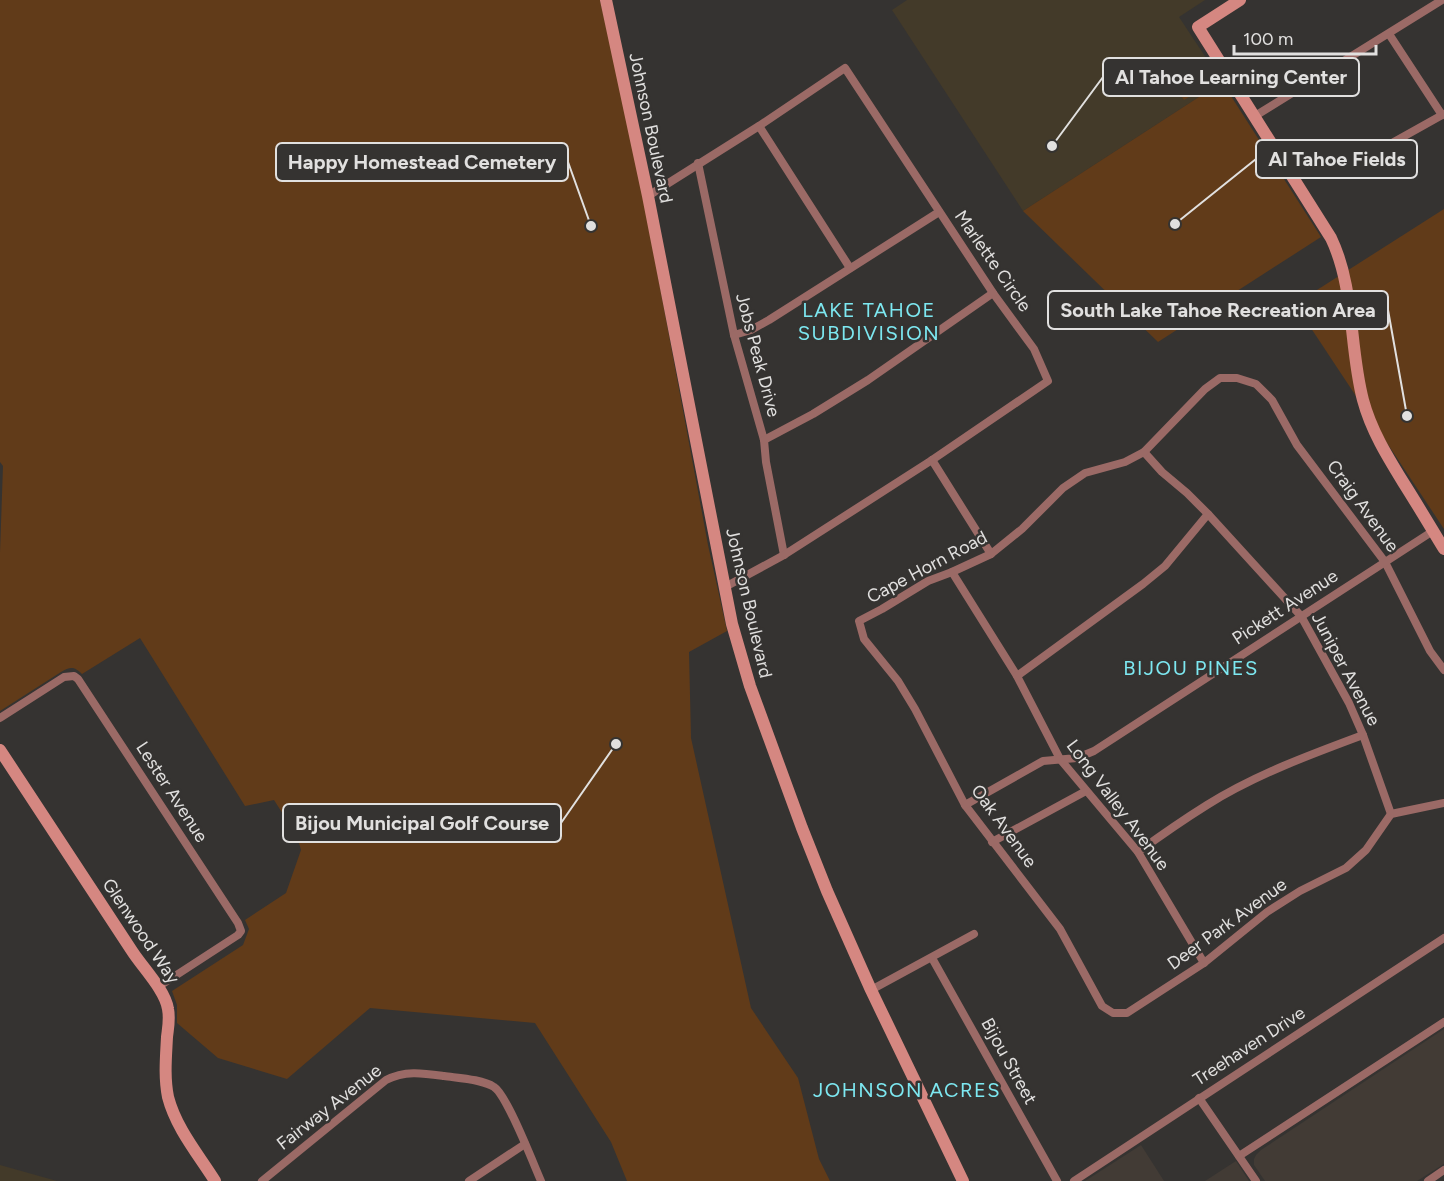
<svg xmlns="http://www.w3.org/2000/svg" width="1444" height="1181" font-family="Figtree,sans-serif">
  <rect width="100%" height="100%" fill="#353331"/>
  <g fill="#423b35">
    <path d="M1444,1029v135l-27,17h-152l-11,-16v-6l2,-4 5,-5z"/>
    <path d="M1141,1145l23,36h-79l11,-7z"/>
    <path d="M1236,1161l13,20h-44z"/>
  </g>
  <g fill="#433a29">
    <path d="M907,0h298l-26,17 43,65 -199,129 -131,-201z"/>
    <path d="M0,1165l57,16h-57z"/>
  </g>
  <g fill="#613b19">
    <path d="M0,0h600l35,153 73,392 19,86 -38,21 2,86 60,270 47,70 21,81 11,22h-203l-16,-39 -76,-119 -165,-15 -83,71 -69,-21 -41,-35v-18l-5,-14 71,-46 6,-16 -4,-9 41,-27 15,-43 -4,-14 -23,-36 -29,6 -105,-168 -58,36c-8,-8 -12,-7 -21,-2l-61,39v-158l3,-87 -3,-4z"/>
    <path d="M1198,66l11,18 -25,16 -11,-17z"/>
    <path d="M1222,82l99,155 -163,105 -135,-131z"/>
    <path d="M1444,209v320l-149,-225z"/>
  </g>
  <g fill="none" stroke-linecap="round" stroke-linejoin="round">
    <g stroke="#9b6a66" stroke-width="8">
      <path d="M1389,34l53,81"/>
      <path d="M1255,116l187,-116"/>
      <path d="M759,126l91,142"/>
      <path d="M1367,157l77,-43"/>
      <path d="M698,163l36,172 30,105 2,22 18,93"/>
      <path d="M648,196l111,-70 86,-58 148,225 41,56 14,32 -116,79 -148,95 -59,32"/>
      <path d="M734,335l17,-5 18,-10 170,-108"/>
      <path d="M764,440l49,-26 55,-34 125,-87"/>
      <path d="M1144,452l18,20 25,21 21,21 93,102 48,87 14,32 28,79"/>
      <path d="M932,460l59,94"/>
      <path d="M952,572l65,104 43,83 78,93 66,111"/>
      <path d="M1444,670l-14,-19 -45,-89 -88,-117 -25,-45 -16,-16 -19,-6h-17l-15,11 -61,63 -19,10 -40,11 -22,15 -41,41 -31,25 -39,18 -24,9 -46,28 -23,12 5,18 34,42 17,28 50,96 95,124 42,77 11,7h14l77,-50 63,-51 33,-21 46,-23 20,-18 25,-36 53,-11"/>
      <path d="M1017,676l126,-92 22,-18 43,-52"/>
      <path d="M0,718l64,-41 10,-1 4,3 160,244 3,8 -3,4 -80,52"/>
      <path d="M965,805l78,-44 34,-3 17,-7 339,-220"/>
      <path d="M992,842l94,-51"/>
      <path d="M1138,852c22,-16 45,-32 69,-47 48,-30 102,-50 156,-70"/>
      <path d="M932,958l125,223"/>
      <path d="M871,990l103,-56"/>
      <path d="M1199,1098l57,83"/>
      <path d="M1239,1156l205,-134"/>
      <path d="M262,1181l124,-101c19,-10 37,-7 58,-4 14,2 38,3 50,11 13,8 39,76 47,94"/>
      <path d="M469,1181l56,-37"/>
      <path d="M1074,1181l370,-243"/>
      <path d="M1428,1181l16,-11"/>
    </g>
    <g stroke="#d58781" stroke-width="12">
      <path d="M606,0l42,196 84,428 18,62 52,142 25,63 44,99 92,191"/>
      <path d="M1240,0l-42,27 133,211c24,50 18,109 32,162 8,30 24,56 40,82 14,22 27,44 41,67"/>
      <path d="M0,750l132,201c11,17 33,39 36,58 2,10 0,19 -1,28 -1,20 -3,40 1,60 8,31 30,57 47,84"/>
    </g>
  </g>
  <g text-anchor="middle" stroke-width="5" stroke-linejoin="round" paint-order="stroke">
    <g font-size="18" fill="#e1e0df" stroke="#353331">
      <text transform="translate(651 128) rotate(78)" y="6">Johnson Boulevard</text>
      <text transform="translate(993 261) rotate(55)" y="6">Marlette Circle</text>
      <text transform="translate(758 355) rotate(75)" y="6">Jobs Peak Drive</text>
      <text transform="translate(1363 506) rotate(54)" y="6">Craig Avenue</text>
      <text transform="translate(927 567) rotate(-28)" y="6">Cape Horn Road</text>
      <text transform="translate(749 603) rotate(77)" y="6">Johnson Boulevard</text>
      <text transform="translate(1285 607) rotate(-33)" y="6">Pickett Avenue</text>
      <text transform="translate(1346 669) rotate(62)" y="6">Juniper Avenue</text>
      <text transform="translate(172 792) rotate(57)" y="6">Lester Avenue</text>
      <text transform="translate(1118 805) rotate(53)" y="6">Long Valley Avenue</text>
      <text transform="translate(1004 826) rotate(54)" y="6">Oak Avenue</text>
      <text transform="translate(1227 924) rotate(-36)" y="6">Deer Park Avenue</text>
      <text transform="translate(141 931) rotate(56)" y="6">Glenwood Way</text>
      <text transform="translate(1249 1046) rotate(-33)" y="6">Treehaven Drive</text>
      <text transform="translate(1009 1061) rotate(61)" y="6">Bijou Street</text>
      <text transform="translate(329 1107) rotate(-38)" y="6">Fairway Avenue</text>
    </g>
    <g font-size="20" letter-spacing="1.5" fill="#7de8f1" stroke="#353331">
      <text x="869" y="317">LAKE TAHOE<tspan x="869" dy="23">SUBDIVISION</tspan></text>
      <text x="1191" y="675">BIJOU PINES</text>
      <text x="907" y="1097">JOHNSON ACRES</text>
    </g>
  </g>
  <path fill="none" stroke="#e1e0df" stroke-width="2" d="M1052 146L1103 77M1175 224L1256 159M591 226L568 162M1407 416L1388 310M616 744L561 823"/>
  <g fill="#e1e0df" stroke="#353331" stroke-width="2">
    <circle cx="1052" cy="146" r="6"/>
    <circle cx="1175" cy="224" r="6"/>
    <circle cx="591" cy="226" r="6"/>
    <circle cx="1407" cy="416" r="6"/>
    <circle cx="616" cy="744" r="6"/>
  </g>
  <g fill="#353331" stroke="#e1e0df" stroke-width="2">
    <rect x="1103" y="58" width="256" height="38" rx="6"/>
    <rect x="1256" y="140" width="161" height="38" rx="6"/>
    <rect x="276" y="143" width="292" height="38" rx="6"/>
    <rect x="1048" y="291" width="340" height="38" rx="6"/>
    <rect x="283" y="804" width="278" height="38" rx="6"/>
  </g>
  <g font-size="20" text-anchor="middle" font-weight="bold" fill="#e1e0df">
    <text x="1231" y="84">Al Tahoe Learning Center</text>
    <text x="1337" y="166">Al Tahoe Fields</text>
    <text x="422" y="169">Happy Homestead Cemetery</text>
    <text x="1218" y="317">South Lake Tahoe Recreation Area</text>
    <text x="422" y="830">Bijou Municipal Golf Course</text>
  </g>
  <path d="M1234 45v9h142v-9" fill="none" stroke="#e1e0df" stroke-width="3"/>
  <text x="1243" y="45" font-size="18" fill="#e1e0df" stroke="#353331" stroke-width="4.5" paint-order="stroke">100 m</text>
</svg>
